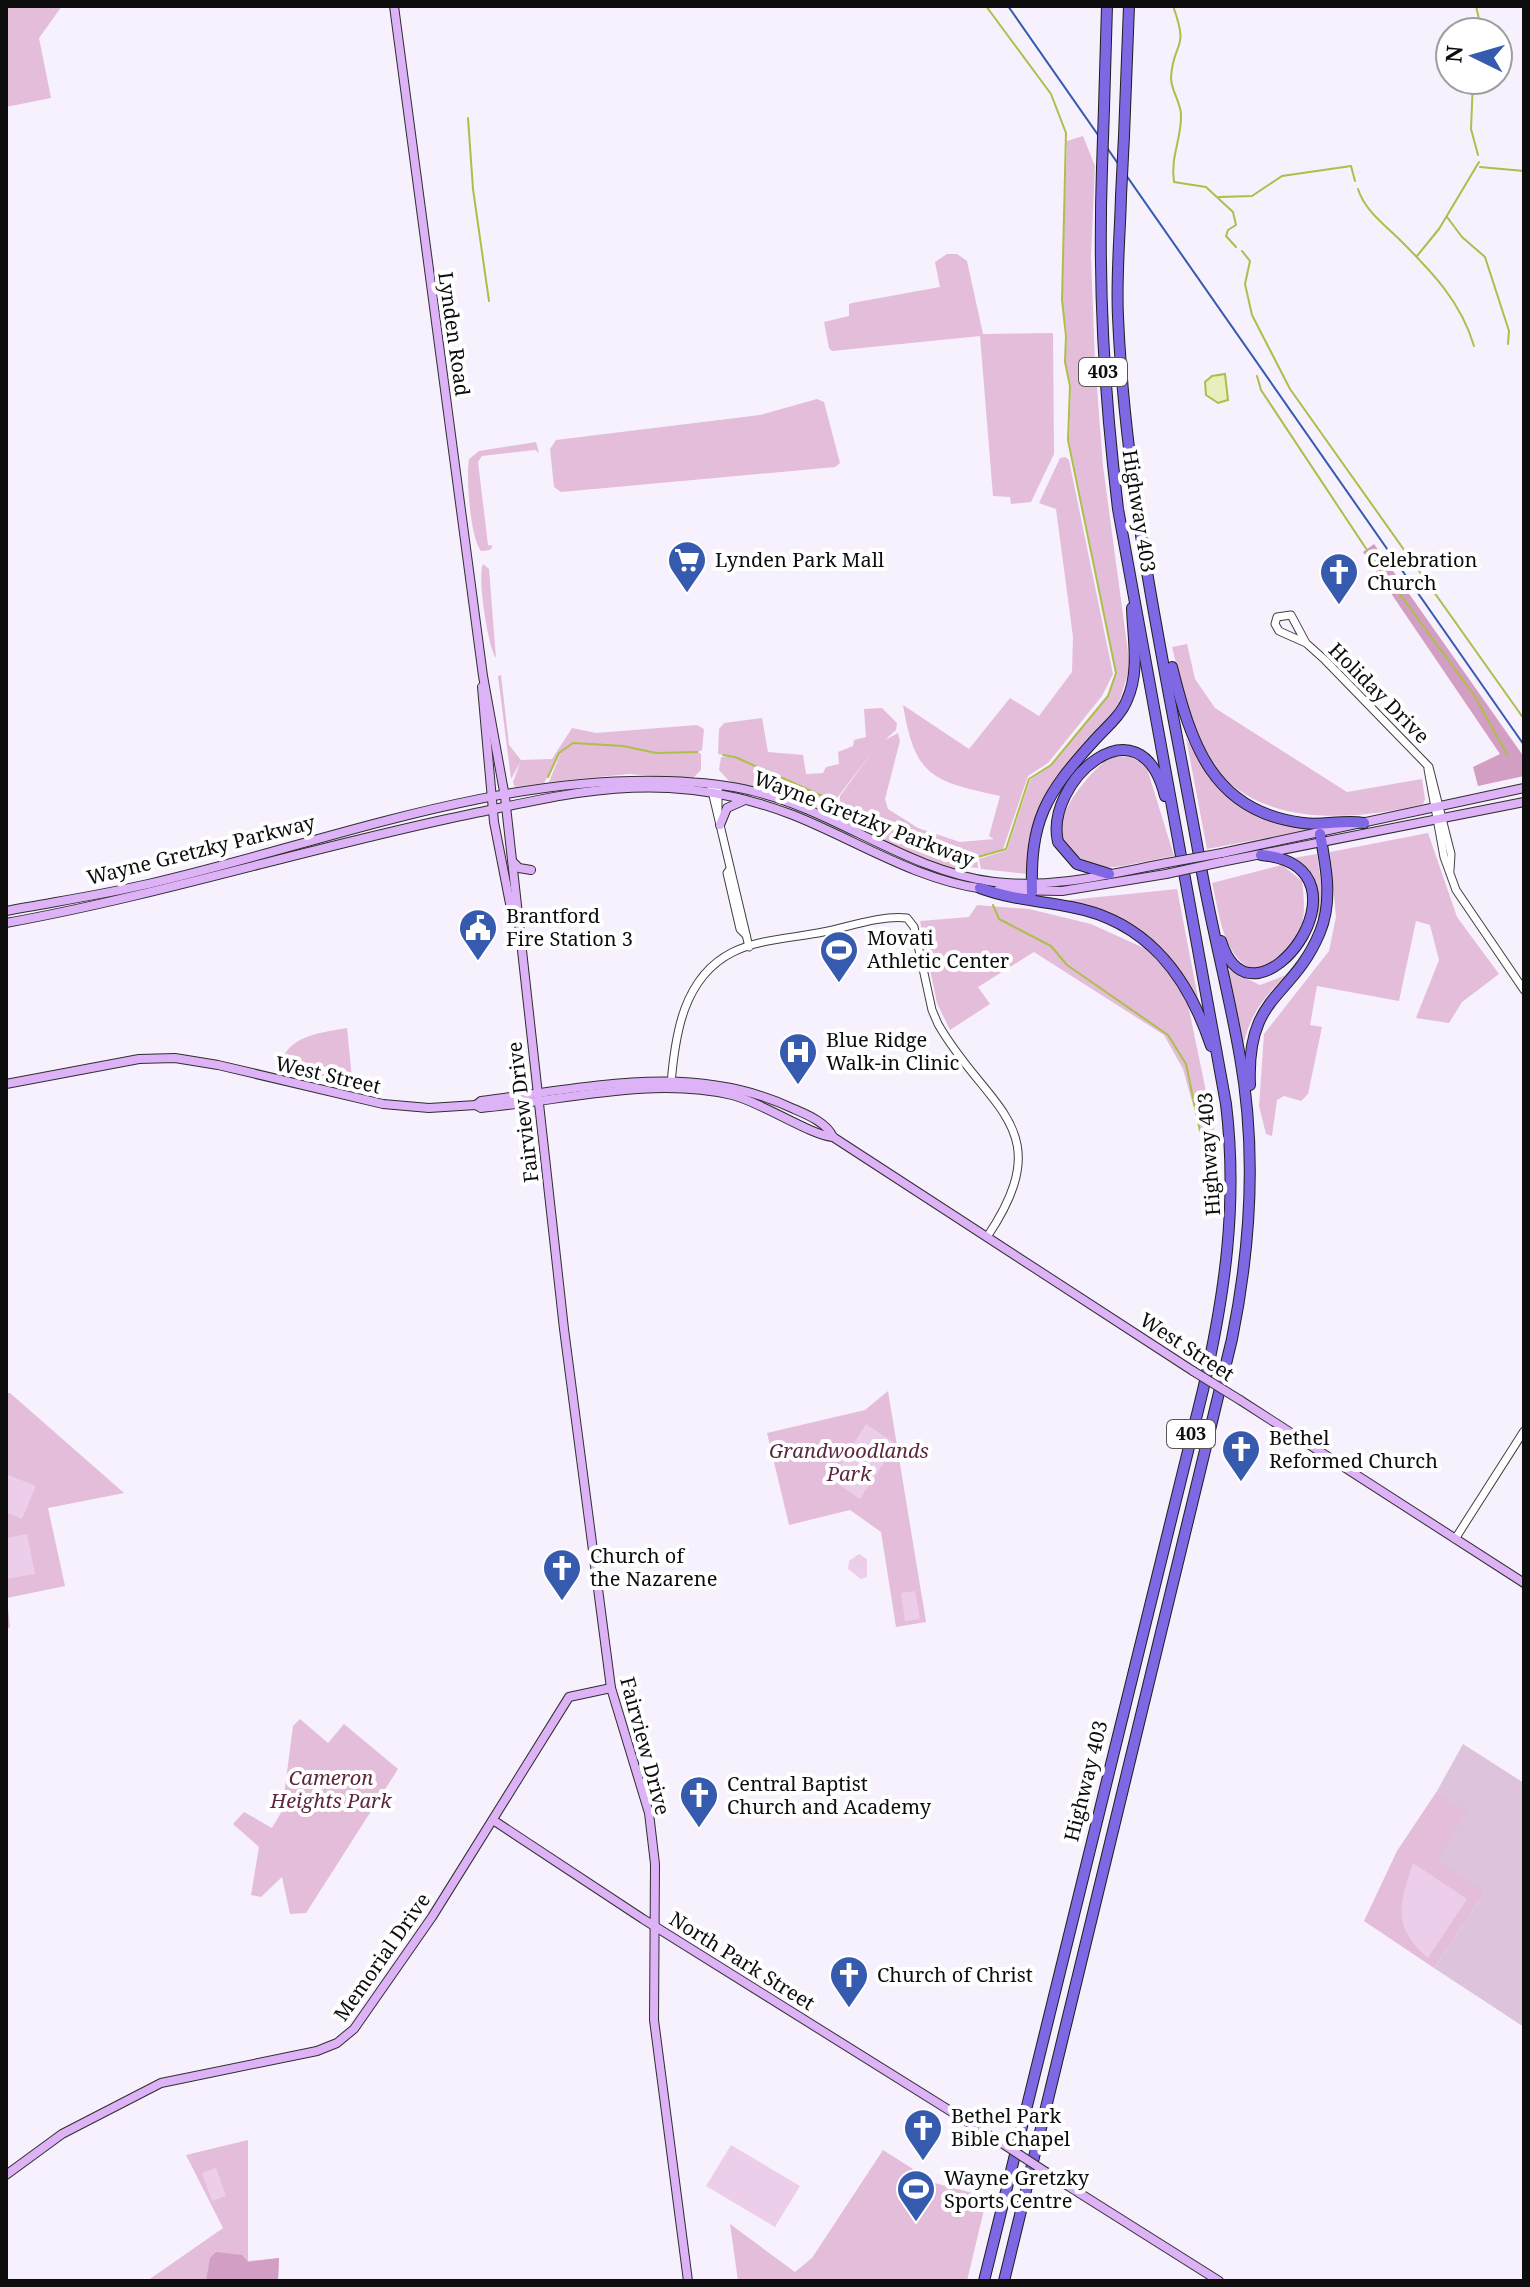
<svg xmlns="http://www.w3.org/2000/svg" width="1530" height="2287" font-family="'Noto Serif',serif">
  <rect width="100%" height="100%" fill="#f7f0fd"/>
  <g fill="#e4bddb">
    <path d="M6,6h56l-23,32 12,60 -45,9z"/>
    <path d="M1083,136l12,30 -4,91 4,105 8,104 27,201 -12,39 -61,70 -20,36 -10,62 -46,-5 -2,-10 28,-9 23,-70 21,-15 57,-68 8,-24 -47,-233 2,-54 -6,-24 2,-26 -5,-36 5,-159z"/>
    <path d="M947,254h10l10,7 16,73 70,-1 1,121 -23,48 -20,2 -1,-7 -17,-1 -13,-160 -148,15 -3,-3 -5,-26 25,-6v-12l3,-1 88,-16 -5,-25z"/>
    <path d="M817,399l7,3 16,61 -5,4 -274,25 -7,-5 -4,-38 6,-9 204,-25z"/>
    <path d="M536,442l3,11 -4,-3 -53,6 -4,6 10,83 5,1 -3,4 -9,1c-11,-14 -15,-73 -12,-92l10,-8z"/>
    <path d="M1065,457l4,3 44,214 -11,22 -54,67 -20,13 -25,73 -26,8 -45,-10 -92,-43v-8l33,-45 -39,51 6,18 -52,-22 -59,-17 -10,-11 2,-13 14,-1 -17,-2 1,-25 5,-6 38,-5 6,34 35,3 3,19 17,-1 3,-6 13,-3 -1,-12 15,-6 1,-6 12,-3 -2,-28 18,-1 15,15 -1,7 -11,10 13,-7 2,8 -15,58 3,10 30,19 42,14 34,-3 -5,-3 11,-40c-68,-15 -85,-19 -97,-91l66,44 41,-51 29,18 33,-44 1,-35 -17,-128 -17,-6 21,-45z"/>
    <path d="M483,564l6,5 7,89c-8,-10 -19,-81 -13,-94z"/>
    <path d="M1187,644l8,35 20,29 132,84 75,-13 3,20 -2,5c-73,18 -174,25 -218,-51 -18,-32 -24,-71 -33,-106z"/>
    <path d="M501,675l8,70 12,15 31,-1 20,-31 24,5 101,-8 7,4 -2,21 -4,2 3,2v16l-9,9 -63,-5 -80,8 12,-30 -17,31 -29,4 -2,-5 7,-19 -9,16 -13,-103z"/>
    <path d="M1186,738c41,72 60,68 135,90l-114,21z"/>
    <path d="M1110,757h20l16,8 28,91c-22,3 -68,17 -87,10 -58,-23 -6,-87 23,-109z"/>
    <path d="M838,806l68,28 25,15 46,9 1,10 -10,-1 -4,5c-28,-9 -122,-35 -126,-66z"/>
    <path d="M1428,833l29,84 42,57 -37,28 -13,21 -33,-5 23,-58 -9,-35 -14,-4 -17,80 -82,-15 -7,39 12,2 -14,67 -7,7 -17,-5 -7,4 -5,36 -6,-2 -7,-28 5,-72 65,-83 7,-34 -6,-65z"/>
    <path d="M1317,854l6,43 -5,26c0,-28 -4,-46 -25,-65z"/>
    <path d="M1282,865l20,16c7,51 -4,67 -47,90 -33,-15 -35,-55 -43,-88z"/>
    <path d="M1177,889l22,114c-31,-59 -75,-90 -139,-102z"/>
    <path d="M977,905l52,4 62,15 55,25 39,41 29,140 -13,4 -18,-65 -19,-34 -130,-83 -56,35 12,17 -40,26 -13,-27 -17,-82 49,-4z"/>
    <path d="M1227,969l33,16 26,-10c-27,28 -37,41 -45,80z"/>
    <path d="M347,1028l6,60 -75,-18c9,-35 37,-36 69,-42z"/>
    <path d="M888,1391l38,231 -30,5 -15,-95 -31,-22 -61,15 -22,-92 98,-23z"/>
    <path d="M6,1393h4l114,100 -76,15 17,78 -58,12 3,29 -4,2z"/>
    <path d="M300,1719l28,24 16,-19 54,45 -92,144 -16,1 -8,-37 -21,20 -10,-2 8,-48 -26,-23 11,-12 28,16 10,-17 11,-85z"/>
    <path d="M1437,1791l30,20 18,81 -51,76 -70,-47 33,-70z"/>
    <path d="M248,2140v121l31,-3 -1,23h-131l76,-53 -37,-73z"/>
    <path d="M883,2150l52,33 52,14 -20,84h-229l-8,-57 65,48 17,-14z"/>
  </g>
  <g fill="#d39ec3">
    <path d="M1374,544l150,213v19l-46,10 -5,-19 27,-13 -137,-202z"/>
    <path d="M216,2252l26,3 6,7 31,-4 -1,23h-72l4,-23z"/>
  </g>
  <path fill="#ddc3db" d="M1463,1744l61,39v244l-90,-59 51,-76 -48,-32 30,-48 -30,-21z"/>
  <g fill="#ecceea">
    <path d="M866,1424l30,20 -36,55 -29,-20z"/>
    <path d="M6,1474l30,12 -14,33 -16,-7z"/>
    <path d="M27,1534l8,40 -29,5v-41z"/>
    <path d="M859,1554l8,5v18l-6,2 -13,-10 1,-8z"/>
    <path d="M915,1591l5,28 -15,2 -4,-28z"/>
    <path d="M1413,1863l54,36 -39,59c-36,-32 -29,-52 -15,-95z"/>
    <path d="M731,2145l69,41 -25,41 -69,-41z"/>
    <path d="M216,2168l10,28 -14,5 -10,-28z"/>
  </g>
  <path fill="#e9efba" stroke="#adbe49" stroke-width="2" d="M1225,374l3,26 -10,3 -12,-8 -1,-13 7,-6z"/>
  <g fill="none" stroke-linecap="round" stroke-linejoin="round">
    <g stroke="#adbe49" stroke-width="2">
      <path d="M1173,6c17,46 0,34 -2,72 0,12 9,23 10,36 1,24 -11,43 -7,68l32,5 27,25 3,13 -8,5 -2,6 10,11"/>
      <path d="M1476,6l6,26"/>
      <path d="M1473,80l-2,49 7,26"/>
      <path d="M468,118l5,71 16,112"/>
      <path d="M1480,167l44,4"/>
      <path d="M1358,189c7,22 27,36 43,52 32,32 60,61 73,105"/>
      <path d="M1219,197l33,-1 30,-20 69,-10 4,15"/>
      <path d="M1447,217l15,20 23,20 24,74 -1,13"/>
      <path d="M1242,251l8,10 -5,23 7,31 38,74 234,330"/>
      <path d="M1417,256l22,-27 40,-67"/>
      <path d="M1257,376l4,14 104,157 109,148 34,61"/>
      <path d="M723,755l12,2 54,24 118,53 24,14 47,9 28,-8 23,-70 22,-14 57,-69 8,-23 -48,-233 2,-54 -5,-24 1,-26 -4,-36 4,-167 -15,-39 -65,-88"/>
      <path d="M548,777l11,-24 14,-10 50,3 33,7 41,-1"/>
      <path d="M993,905l6,14 52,27 16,19 101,70 18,29 14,67"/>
    </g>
    <g stroke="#404040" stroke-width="9">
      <g id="tertiary">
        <path d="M1306,643l-15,-28 -14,2 -2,7 4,7 27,12 19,17 104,107 22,87 -1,16"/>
        <path d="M1428,769l16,88 12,33 68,100"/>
        <path d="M711,787l38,160"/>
        <path d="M718,815v-25"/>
        <path d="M730,869l-3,4 13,56 6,6"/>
        <path d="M671,1084c4,-49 12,-107 62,-132 26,-13 61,-14 90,-20 25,-5 58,-17 84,-14l7,9 18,83 6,14c49,86 123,103 49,213"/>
        <path d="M1455,1539l69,-108"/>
      </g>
    </g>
    <g stroke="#2f2f2f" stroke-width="10">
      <g id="secondary">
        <path d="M394,6l89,670 22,121 59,532 47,359 38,125 6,51 -1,156 34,261"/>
        <path d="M482,687l12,135 19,97"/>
        <path d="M720,825l7,-17 18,-8"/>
        <path d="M1222,853l302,-65"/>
        <path d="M513,862l6,6 12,2"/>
        <path d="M1221,862l303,-60"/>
        <path d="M998,890l64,1 104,-17"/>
        <path d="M6,911c47,-9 95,-16 142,-27 170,-39 344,-109 520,-103 27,1 57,3 84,10 83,19 155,80 242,91 59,7 115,-8 173,-19"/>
        <path d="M6,923c155,-28 305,-76 460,-108 67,-14 134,-31 203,-27 41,2 85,12 124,27 63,25 123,65 191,74"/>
        <path d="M6,1084l133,-25 36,-1 43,7 165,39 46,4 47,-3 5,3c81,-7 170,-32 251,-13 29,7 80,41 101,42"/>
        <path d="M476,1105l5,-4c106,-13 213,-40 313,8 14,6 33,14 39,28l360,234"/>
        <path d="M1240,1400l284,183"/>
        <path d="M493,1820l150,99 357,223"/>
        <path d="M1046,2172l173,109"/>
        <path d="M6,2175l56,-41 99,-51 156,-32 20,-8 17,-14 78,-112 137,-220 42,-9"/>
      </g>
    </g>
    <g stroke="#1e1e1e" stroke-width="12">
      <g id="motorway">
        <path d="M1104,108l3,-102"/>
        <path d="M1124,136l5,-130"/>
        <path d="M1172,667c19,76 40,145 131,156 20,3 41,-4 61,0"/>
        <path d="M1109,874l-32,-10 -19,-22c-14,-60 82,-146 107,-46"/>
        <path d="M980,888c30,11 60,13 91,19 76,14 117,69 140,139"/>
        <path d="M1032,892c-2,-71 13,-97 60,-149 11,-13 29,-27 35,-43 13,-29 6,-61 5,-92"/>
        <path d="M1221,941c32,104 164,-75 40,-86"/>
        <path d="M1250,1085c-4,-92 42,-85 70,-153 13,-31 6,-66 0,-98"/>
        <path d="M984,2281l219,-891c22,-96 35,-187 23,-286l-108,-595c-14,-117 -20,-223 -16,-341"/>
        <path d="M1004,2281l228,-942c19,-94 25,-187 8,-282 -11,-64 -28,-127 -39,-190 -32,-182 -75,-365 -83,-550 -2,-40 2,-81 3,-121"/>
      </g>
    </g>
    <use href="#tertiary" stroke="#fff" stroke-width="7"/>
    <use href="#secondary" stroke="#ddb2f6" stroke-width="8"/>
    <use href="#motorway" stroke="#8067e4" stroke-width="10"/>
    <path stroke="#355aae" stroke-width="2" d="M1008,6l516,739"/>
    <g stroke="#2f2f2f" stroke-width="10" stroke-linecap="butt">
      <g id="secondary-bridge">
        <path d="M1167,863l55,-10"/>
        <path d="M1166,874l55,-12"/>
        <path d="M1193,1371l47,29"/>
        <path d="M1000,2142l46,30"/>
      </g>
    </g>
    <g stroke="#1e1e1e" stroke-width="12" stroke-linecap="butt">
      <g id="motorway-bridge">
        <path d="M1102,168l2,-60"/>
        <path d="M1121,196l3,-60"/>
      </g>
    </g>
    <use href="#secondary-bridge" stroke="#ddb2f6" stroke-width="8"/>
    <use href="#motorway-bridge" stroke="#8067e4" stroke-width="10"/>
  </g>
  <defs>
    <g id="supermarket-pin" transform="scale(2)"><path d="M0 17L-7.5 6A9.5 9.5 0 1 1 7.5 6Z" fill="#355aae" stroke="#fff"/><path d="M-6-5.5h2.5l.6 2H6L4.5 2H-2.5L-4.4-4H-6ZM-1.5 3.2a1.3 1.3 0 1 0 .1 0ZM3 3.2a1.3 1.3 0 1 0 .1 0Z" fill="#fff"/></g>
    <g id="church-pin" transform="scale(2)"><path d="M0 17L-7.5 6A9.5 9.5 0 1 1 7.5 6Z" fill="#355aae" stroke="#fff"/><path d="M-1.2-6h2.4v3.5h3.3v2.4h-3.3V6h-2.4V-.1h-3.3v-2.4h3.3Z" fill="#fff"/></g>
    <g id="civic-pin" transform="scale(2)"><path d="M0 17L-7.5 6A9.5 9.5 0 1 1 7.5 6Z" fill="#355aae" stroke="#fff"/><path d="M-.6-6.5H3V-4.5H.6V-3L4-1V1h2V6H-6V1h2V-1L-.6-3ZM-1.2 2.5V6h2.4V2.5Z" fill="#fff"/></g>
    <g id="stadium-pin" transform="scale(2)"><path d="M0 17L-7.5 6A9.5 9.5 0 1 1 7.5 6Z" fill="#355aae" stroke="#fff"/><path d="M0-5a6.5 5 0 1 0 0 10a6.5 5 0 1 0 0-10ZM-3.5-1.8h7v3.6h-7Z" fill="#fff"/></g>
    <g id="hospital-pin" transform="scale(2)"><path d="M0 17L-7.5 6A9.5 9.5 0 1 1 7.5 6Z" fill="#355aae" stroke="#fff"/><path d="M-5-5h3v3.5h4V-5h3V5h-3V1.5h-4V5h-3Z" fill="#fff"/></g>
  </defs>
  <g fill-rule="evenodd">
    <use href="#supermarket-pin" x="687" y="560"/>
    <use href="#church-pin" x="1339" y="572"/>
    <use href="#civic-pin" x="478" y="928"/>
    <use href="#stadium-pin" x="839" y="950"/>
    <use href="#hospital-pin" x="798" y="1052"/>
    <use href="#church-pin" x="1241" y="1449"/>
    <use href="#church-pin" x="562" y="1568"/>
    <use href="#church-pin" x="699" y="1795"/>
    <use href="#church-pin" x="849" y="1975"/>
    <use href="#church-pin" x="923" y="2128"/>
    <use href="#stadium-pin" x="916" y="2189"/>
  </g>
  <g text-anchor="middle" stroke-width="8" stroke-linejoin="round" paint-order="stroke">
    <g fill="#fff" stroke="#565656" stroke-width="2">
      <rect x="1079" y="358" width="48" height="28" rx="6"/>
      <rect x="1167" y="1420" width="48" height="28" rx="6"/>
    </g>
    <g font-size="18" font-weight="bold" fill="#0d0d0d">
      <text x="1103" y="378">403</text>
      <text x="1191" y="1440">403</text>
    </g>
    <g font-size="20" fill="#0d0d0d" stroke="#fff">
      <text transform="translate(454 334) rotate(82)" y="7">Lynden Road</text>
      <text transform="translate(1139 511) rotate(81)" y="7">Highway 403</text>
      <text transform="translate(1379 693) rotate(45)" y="7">Holiday Drive</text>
      <text transform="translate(864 819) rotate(21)" y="7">Wayne Gretzky Parkway</text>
      <text transform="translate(201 850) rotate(-14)" y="7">Wayne Gretzky Parkway</text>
      <text transform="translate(328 1075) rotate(13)" y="7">West Street</text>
      <text transform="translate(523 1112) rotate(-97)" y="7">Fairview Drive</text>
      <text transform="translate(1209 1154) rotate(-94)" y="7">Highway 403</text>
      <text transform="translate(1187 1347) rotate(33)" y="7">West Street</text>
      <text transform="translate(645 1746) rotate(75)" y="7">Fairview Drive</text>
      <text transform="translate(1086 1781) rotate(-76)" y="7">Highway 403</text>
      <text transform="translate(382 1957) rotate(-55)" y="7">Memorial Drive</text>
      <text transform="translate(742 1961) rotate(32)" y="7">North Park Street</text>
    </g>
    <g font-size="20" fill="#0d0d0d" stroke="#fff" text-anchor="start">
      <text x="715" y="567">Lynden Park Mall</text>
      <text x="1367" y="567">Celebration<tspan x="1367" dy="23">Church</tspan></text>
      <text x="506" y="923">Brantford<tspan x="506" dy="23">Fire Station 3</tspan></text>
      <text x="867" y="945">Movati<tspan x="867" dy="23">Athletic Center</tspan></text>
      <text x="826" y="1047">Blue Ridge<tspan x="826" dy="23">Walk-in Clinic</tspan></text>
      <text x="1269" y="1445">Bethel<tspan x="1269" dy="23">Reformed Church</tspan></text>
      <text x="590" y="1563">Church of<tspan x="590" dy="23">the Nazarene</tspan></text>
      <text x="727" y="1791">Central Baptist<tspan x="727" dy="23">Church and Academy</tspan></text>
      <text x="877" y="1982">Church of Christ</text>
      <text x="951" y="2123">Bethel Park<tspan x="951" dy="23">Bible Chapel</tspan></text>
      <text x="944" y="2185">Wayne Gretzky<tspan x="944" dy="23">Sports Centre</tspan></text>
    </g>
    <g font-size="20" font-style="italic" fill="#5e253f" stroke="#fff">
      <text x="849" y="1458">Grandwoodlands<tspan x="849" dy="23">Park</tspan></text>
      <text x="331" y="1785">Cameron<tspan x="331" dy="23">Heights Park</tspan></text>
    </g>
  </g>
  <rect width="1530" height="2287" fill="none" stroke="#0d0d0d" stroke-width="16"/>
  <g transform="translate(1474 56) rotate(275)"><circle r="38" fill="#ffffff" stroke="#9e9e9e" stroke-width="2"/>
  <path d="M0-6L14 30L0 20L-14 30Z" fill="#355aae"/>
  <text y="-12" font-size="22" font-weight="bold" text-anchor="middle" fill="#0d0d0d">N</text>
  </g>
</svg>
